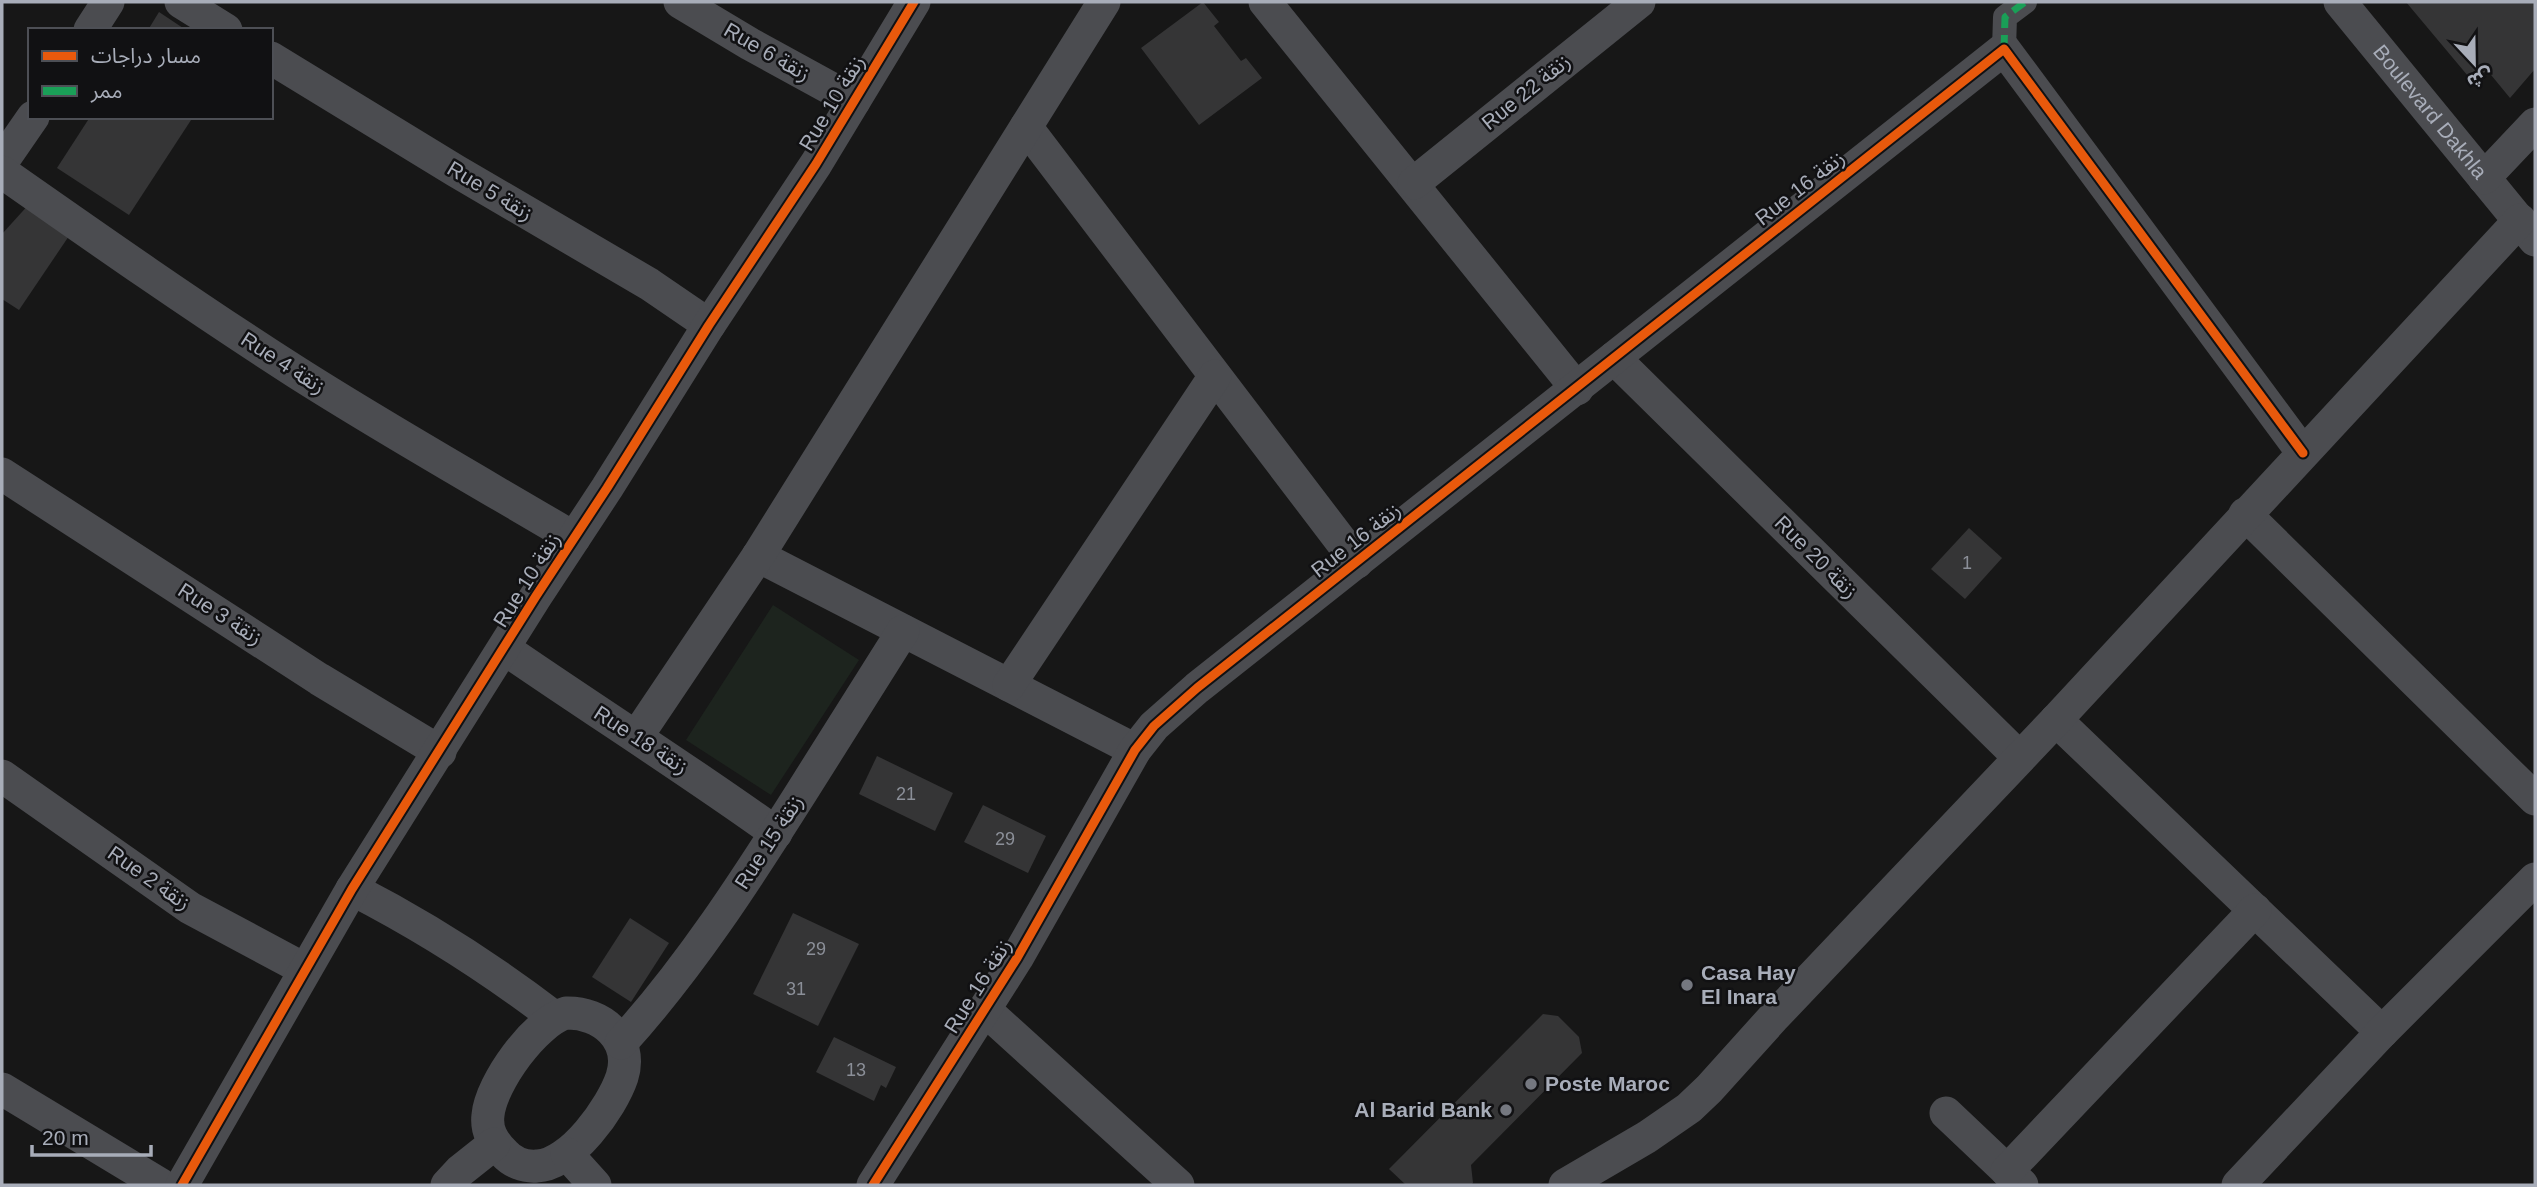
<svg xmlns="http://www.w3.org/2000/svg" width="2537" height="1187" font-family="Helvetica,'Noto Sans Arabic',sans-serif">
  <rect width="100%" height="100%" fill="#171717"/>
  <path fill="#1d241e" d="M773,605l86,55 -88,135 -85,-55z"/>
  <g fill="#353536">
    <path d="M1203,2l16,20 -5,4 27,35 5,-3 16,20 -63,47 -58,-77z"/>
    <path d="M2406,2h129v67l-25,29 -23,-28 -14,12z"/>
    <path d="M159,12l27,18h-38z"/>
    <path d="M90,117h103l-64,98 -72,-47z"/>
    <path d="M31,202l42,28 -54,80 -17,-11v-65z"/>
    <path d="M1969,528l33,30 -37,41 -34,-30z"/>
    <path d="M877,756l76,37 -18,38 -76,-37z"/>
    <path d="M983,805l63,31 -18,37 -64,-31z"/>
    <path d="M793,913l66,31 -41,82 -65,-32z"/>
    <path d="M630,918l39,25 -38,59 -39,-25z"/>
    <path d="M1543,1014l15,2 21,21 3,16 -111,112 2,18 -2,2h-65l-17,-16z"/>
    <path d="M834,1037l62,30 -10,21 -5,-3 -7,16 -58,-29z"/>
  </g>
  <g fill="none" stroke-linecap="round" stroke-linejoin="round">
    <path stroke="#4b4c50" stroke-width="24" d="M2004,49l1,-32 20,-15"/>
    <g stroke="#4b4c50" stroke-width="33">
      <path d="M181,2l45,28"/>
      <path d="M680,2l70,42 104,57"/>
      <path d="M1265,2l312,387"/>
      <path id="s1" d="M2340,2l195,238"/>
      <path d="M90,30l18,-28"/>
      <path d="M271,58l185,113 193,113 60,41"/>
      <path d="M1026,127l331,435"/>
      <path d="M2,162l31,-45"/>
      <path d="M2,172c97,68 194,136 294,200 91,58 185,111 278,166"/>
      <path d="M2484,178l51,-54"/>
      <path d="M1414,183l225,-181"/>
      <path d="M1614,358l405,399"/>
      <path d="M2,474l317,205 121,73"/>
      <path d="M2245,514l290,285"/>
      <path d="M758,556l377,194"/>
      <path d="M505,649c90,62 182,120 271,184"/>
      <path d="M1009,685l206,-309"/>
      <path d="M2056,720l326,312"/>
      <path d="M637,736l121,-180 346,-554"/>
      <path d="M2,776l188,132 114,61"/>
      <path d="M352,889c72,37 138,79 202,128"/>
      <path d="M985,1010l193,175"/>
      <path d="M566,1013c35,-1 68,26 56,64 -10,30 -51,88 -85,89 -13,1 -25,-4 -33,-13 -11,-11 -18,-22 -16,-38 3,-32 47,-93 78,-102z"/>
      <path d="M621,1043c69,-76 125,-163 180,-250 34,-54 68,-108 102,-162"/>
      <path d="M2,1089l159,96"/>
      <path d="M1946,1113l76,72"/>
      <path d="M567,1154l28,31"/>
      <path d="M2007,1171l248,-261"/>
      <path d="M182,1185l170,-296 184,-293 71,-108 102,-163 107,-161 98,-162"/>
      <path d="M447,1185l13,-14 34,-27"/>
      <path d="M873,1185l144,-227 118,-208 19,-24 43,-38 807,-639 299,404"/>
      <path d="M1565,1185l82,-48 42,-29 20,-19 64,-71 283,-298 464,-500"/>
      <path d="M2238,1185l144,-153 153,-153"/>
    </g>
    <path stroke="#1a9f57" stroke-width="7" stroke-dasharray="14 7" stroke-linecap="butt" d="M2004,49l1,-32 20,-15"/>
    <g stroke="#111113" stroke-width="13">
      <g id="cycleway">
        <path d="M182,1185l170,-296 184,-293 71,-108 102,-163 107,-161 98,-162"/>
        <path d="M873,1185l144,-227 118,-208 19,-24 43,-38 807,-639 299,404"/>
      </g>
    </g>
    <use href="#cycleway" stroke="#e8590c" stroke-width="9"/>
  </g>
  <g fill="#757880" stroke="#111113" stroke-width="2.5">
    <circle cx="1687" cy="985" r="7"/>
    <circle cx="1531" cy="1084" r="7"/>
    <circle cx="1506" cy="1110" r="7"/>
  </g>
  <g text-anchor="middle" stroke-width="5" stroke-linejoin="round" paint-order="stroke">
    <g font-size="18" fill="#8b8f98">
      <text x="1967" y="569">1</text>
      <text x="906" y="800">21</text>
      <text x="1005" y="845">29</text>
      <text x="816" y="955">29</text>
      <text x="796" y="995">31</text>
      <text x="856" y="1076">13</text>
    </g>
    <g font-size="21" fill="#a8adb9" stroke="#111113">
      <text transform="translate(767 52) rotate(30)" y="7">Rue 6 زنقة</text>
      <text transform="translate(1526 92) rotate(-39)" y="7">Rue 22 زنقة</text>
      <text transform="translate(832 103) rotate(-59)" y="7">Rue 10 زنقة</text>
      <text dy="7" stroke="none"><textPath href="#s1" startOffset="142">Boulevard Dakhla</textPath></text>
      <text transform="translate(1800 188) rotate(-38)" y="7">Rue 16 زنقة</text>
      <text transform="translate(490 191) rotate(31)" y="7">Rue 5 زنقة</text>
      <text transform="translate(283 363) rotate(33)" y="7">Rue 4 زنقة</text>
      <text transform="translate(1356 540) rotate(-38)" y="7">Rue 16 زنقة</text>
      <text transform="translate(1816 557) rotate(45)" y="7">Rue 20 زنقة</text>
      <text transform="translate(527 580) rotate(-58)" y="7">Rue 10 زنقة</text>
      <text transform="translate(220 614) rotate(33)" y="7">Rue 3 زنقة</text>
      <text transform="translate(641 740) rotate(33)" y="7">Rue 18 زنقة</text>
      <text transform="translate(769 842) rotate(-57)" y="7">Rue 15 زنقة</text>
      <text transform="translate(149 878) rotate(35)" y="7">Rue 2 زنقة</text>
      <text transform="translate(978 986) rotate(-58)" y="7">Rue 16 زنقة</text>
    </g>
    <g font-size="21" font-weight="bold" fill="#a8adb9" stroke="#111113" text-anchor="start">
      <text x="1701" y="980">Casa Hay<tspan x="1701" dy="24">El Inara</tspan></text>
      <text x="1545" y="1091">Poste Maroc</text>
      <text x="1492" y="1117" text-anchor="end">Al Barid Bank</text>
    </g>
  </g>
  <rect width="2537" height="1187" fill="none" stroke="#a8adb9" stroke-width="7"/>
  <rect x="28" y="28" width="245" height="91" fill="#111113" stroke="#4d4f55" stroke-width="2"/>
  <rect x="42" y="51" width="35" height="10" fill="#e8590c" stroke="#4d4f55" stroke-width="2"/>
  <text x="91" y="63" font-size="21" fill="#a8adb9">مسار دراجات</text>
  <rect x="42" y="86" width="35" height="10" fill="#1a9f57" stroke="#4d4f55" stroke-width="2"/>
  <text x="91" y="98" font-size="21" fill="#a8adb9">ممر</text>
  <g transform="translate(2474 63) rotate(158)" stroke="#111113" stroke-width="5" paint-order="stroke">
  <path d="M0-5L12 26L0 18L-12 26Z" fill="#a8adb9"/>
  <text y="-10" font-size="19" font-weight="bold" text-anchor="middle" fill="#a8adb9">ش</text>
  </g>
  <path d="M32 1145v10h119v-10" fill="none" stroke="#a8adb9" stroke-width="3.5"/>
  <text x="42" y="1145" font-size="21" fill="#a8adb9" stroke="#111113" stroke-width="5" paint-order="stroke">20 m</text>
</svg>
